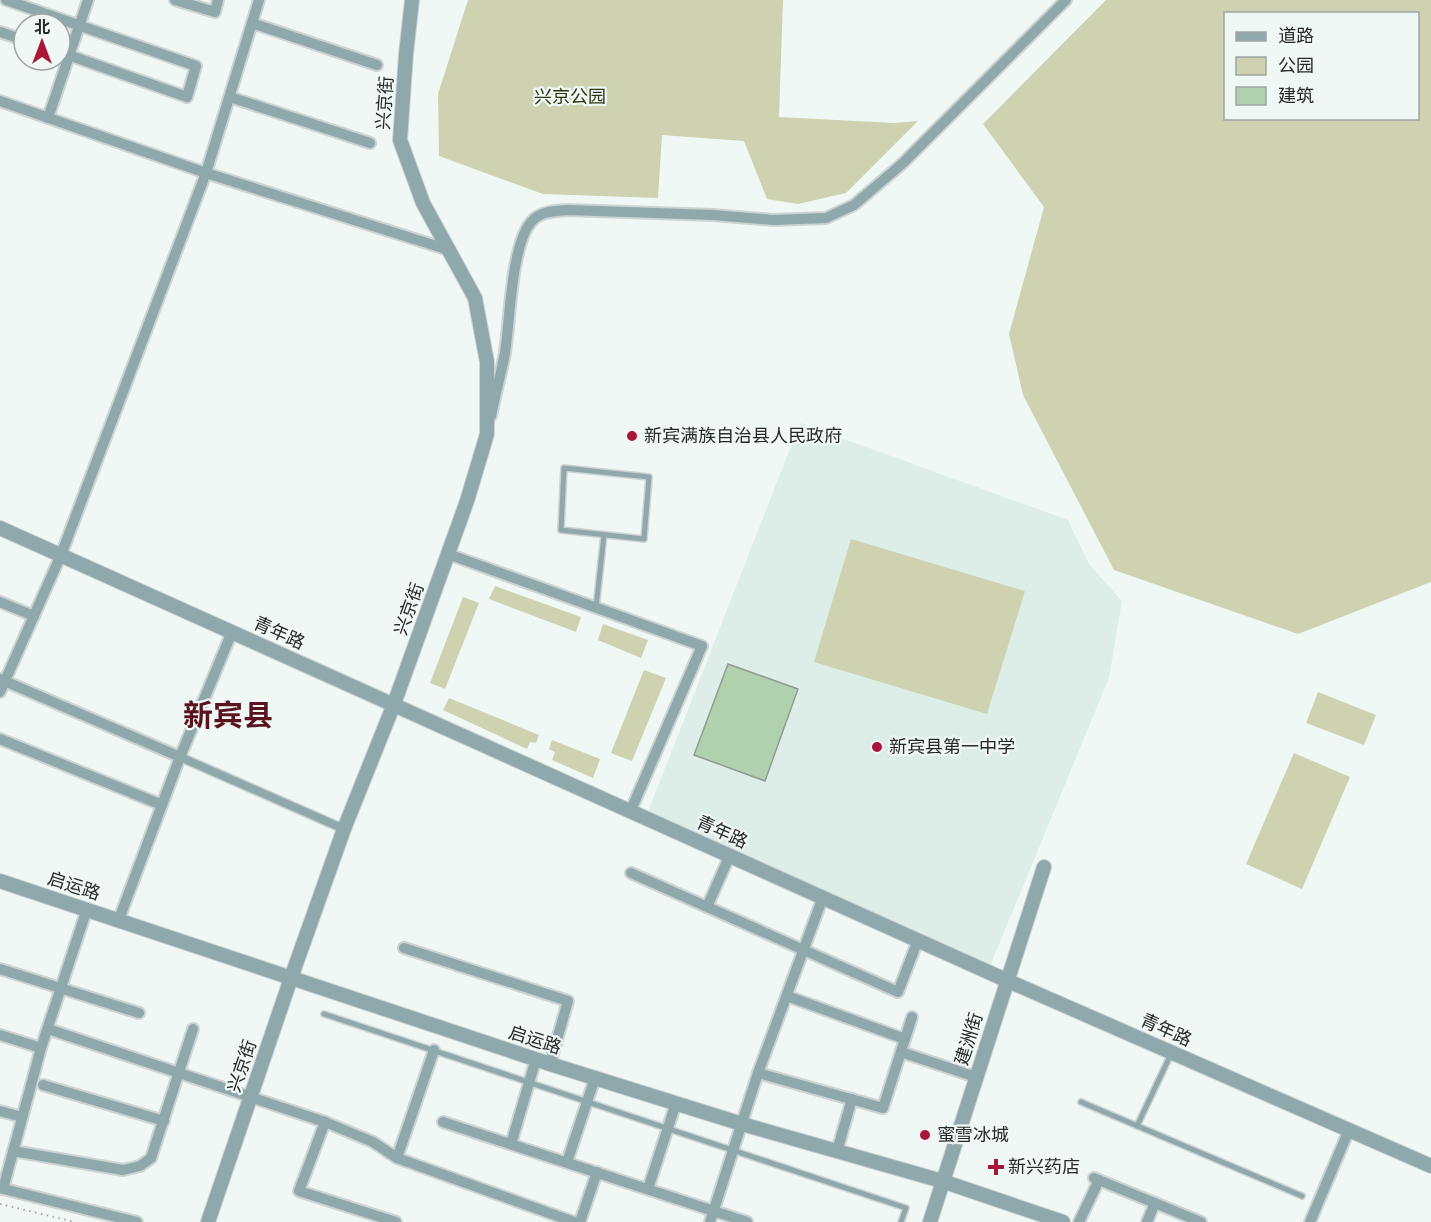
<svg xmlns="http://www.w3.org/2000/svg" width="1431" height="1222" font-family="Cabin,'Noto Sans SC',sans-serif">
  <rect width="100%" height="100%" fill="#f0f8f6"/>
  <path fill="#ddeee9" d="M800,423l268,97 21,44 33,37 -13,77 -121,293 -342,-154z"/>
  <g fill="#ced2b1" fill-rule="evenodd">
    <path d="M468,0h315l-4,117 115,6 24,-2 -72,72 -48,11 -31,-5 -23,-58 -82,-6 -4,63 -115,-4 -104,-38 -1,-62z"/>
    <path d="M1106,0h325v582l-133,52 -184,-64 -91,-175 -14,-61 35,-127 -61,-83zM1226,14h192v104h-192z"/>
    <path d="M851,539l174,52 -38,123 -173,-52z"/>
    <path d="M495,586l86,31 -5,15 -87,-33z"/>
    <path d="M463,597l16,6 -34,86 -15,-6z"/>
    <path d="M603,624l45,16 -7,18 -43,-18z"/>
    <path d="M644,670l22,8 -34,83 -21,-8z"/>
    <path d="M1318,692l58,23 -12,30 -58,-22z"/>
    <path d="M449,698l90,37 -3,8 -6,-1 -3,7 -84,-39z"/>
    <path d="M552,740l48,19 -7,19 -41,-18 3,-8 -6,-3z"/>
    <path d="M1294,753l56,24 -48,112 -56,-25z"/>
  </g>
  <path fill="#afd1ad" stroke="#949994" stroke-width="1.5" d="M728,664l70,25 -33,92 -71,-26z"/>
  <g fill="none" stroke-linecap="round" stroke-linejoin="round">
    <g stroke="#ccd3d1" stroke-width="8">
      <g id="service">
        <path d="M564,468l85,9 -5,62 -83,-9z"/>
        <path d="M596,608l8,-73"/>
        <path d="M324,1014l582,194 -5,14"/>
        <path d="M1081,1102l221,94"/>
        <path d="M1137,1126l34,-72"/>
      </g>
    </g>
    <g stroke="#ccd3d1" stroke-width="11">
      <path id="pedestrian" d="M180,757l164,72"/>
    </g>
    <g stroke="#ccd3d1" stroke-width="14">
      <g id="minor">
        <path d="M6,0l190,66 -9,31 -127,-45"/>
        <path d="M175,0l40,12 3,-12"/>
        <path d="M252,23l125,42"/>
        <path d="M0,32l24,8"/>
        <path d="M230,97l140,46"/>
        <path d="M0,101l206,72 243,77"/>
        <path d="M48,118l40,-118"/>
        <path d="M491,416c4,-21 10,-42 14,-63 5,-31 6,-112 28,-133 9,-9 23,-9 35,-10l145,5 60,5 53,-2 28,-13 49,-42 163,-163"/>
        <path d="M448,554l254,92 -71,164"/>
        <path d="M0,602l34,14"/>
        <path d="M0,679l180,78"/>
        <path d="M0,692l61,-137 145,-382 53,-173"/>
        <path d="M0,739l162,66"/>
        <path d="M631,873l267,119 20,-52"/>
        <path d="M707,907l23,-52"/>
        <path d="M119,919l61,-162 52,-125"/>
        <path d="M404,948l164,53 -18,63"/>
        <path d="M0,969l139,44"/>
        <path d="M787,996l118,43"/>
        <path d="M48,1029l277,93 48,20 24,16 177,64"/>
        <path d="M0,1035l41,13"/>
        <path d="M901,1052l75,25"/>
        <path d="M758,1073l125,35 29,-91"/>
        <path d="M43,1085l121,36"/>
        <path d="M0,1111l22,6"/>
        <path d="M325,1122l-26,69 97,31"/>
        <path d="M443,1122l304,100"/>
        <path d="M511,1144l25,-85"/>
        <path d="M13,1151l110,19 17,-4 11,-8 42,-129"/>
        <path d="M837,1151l15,-52"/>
        <path d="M397,1158l37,-108"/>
        <path d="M567,1162l28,-84"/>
        <path d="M1094,1178l107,44"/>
        <path d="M0,1188l137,34"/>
        <path d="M3,1189l38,-141 46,-139"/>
        <path d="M648,1189l28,-86"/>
        <path d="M580,1222l17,-50"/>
        <path d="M710,1222l48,-149 65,-176"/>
        <path d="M1079,1222l20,-42"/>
        <path d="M1147,1222l8,-19"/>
        <path d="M1310,1222l39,-92"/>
      </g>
    </g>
    <g stroke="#ccd3d1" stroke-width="16">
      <g id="tertiary">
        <path d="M0,528l1006,452 425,186"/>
        <path d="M0,881l550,183 192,60 200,57 121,41"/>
        <path d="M208,1222l83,-244 53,-149 50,-125 73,-203 20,-67v-72l-12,-64 -52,-95 -23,-63 6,-86 6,-54"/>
        <path d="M930,1222l114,-355"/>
      </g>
    </g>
    <path stroke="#a2a8a6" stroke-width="2" stroke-dasharray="1.5 4.5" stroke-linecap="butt" d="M0,1204l75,18"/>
    <use href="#service" stroke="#8fa8ac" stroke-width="5"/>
    <use href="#pedestrian" stroke="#8fa8ac" stroke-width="8"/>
    <use href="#minor" stroke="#8fa8ac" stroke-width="10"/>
    <use href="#tertiary" stroke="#8fa8ac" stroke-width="14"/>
  </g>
  <g fill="#ab1537" stroke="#f0f8f6" stroke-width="2">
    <circle cx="632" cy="436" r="6"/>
    <circle cx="877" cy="747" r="6"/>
    <circle cx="925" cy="1135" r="6"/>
    <path d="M993 1158h6v6h6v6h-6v6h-6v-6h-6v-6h6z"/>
  </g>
  <g text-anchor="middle" stroke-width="4.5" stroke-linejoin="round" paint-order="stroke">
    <g font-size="18" fill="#31330f" stroke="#f0f8f6">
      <text x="570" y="103">兴京公园</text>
    </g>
    <g font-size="18" fill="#262928" stroke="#f0f8f6">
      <text transform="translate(385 103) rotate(-86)" y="6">兴京街</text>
      <text transform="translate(409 609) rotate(-70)" y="6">兴京街</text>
      <text transform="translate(279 633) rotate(24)" y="6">青年路</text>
      <text transform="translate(722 832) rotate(24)" y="6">青年路</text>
      <text transform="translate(74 886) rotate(18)" y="6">启运路</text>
      <text transform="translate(1166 1030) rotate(24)" y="6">青年路</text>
      <text transform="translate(969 1039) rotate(-73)" y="6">建洲街</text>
      <text transform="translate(535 1040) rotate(18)" y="6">启运路</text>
      <text transform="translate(242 1066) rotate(-71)" y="6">兴京街</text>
    </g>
    <g font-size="18" fill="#262928" stroke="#f0f8f6" text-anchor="start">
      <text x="644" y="442">新宾满族自治县人民政府</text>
      <text x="889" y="753">新宾县第一中学</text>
      <text x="937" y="1141">蜜雪冰城</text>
      <text x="1008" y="1173">新兴药店</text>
    </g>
    <g font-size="30" font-weight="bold" fill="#59141f" stroke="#f0f8f6">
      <text x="228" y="726">新宾县</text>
    </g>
  </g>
  <rect x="1224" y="12" width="195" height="108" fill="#f0f8f6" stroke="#9fa5a4" stroke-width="1.5"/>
  <rect x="1236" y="32" width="30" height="9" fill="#8fa8ac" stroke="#9fa5a4" stroke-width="1.5"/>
  <text x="1278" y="42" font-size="18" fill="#262928">道路</text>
  <rect x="1236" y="57" width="30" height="18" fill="#ced2b1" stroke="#9fa5a4" stroke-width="1.5"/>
  <text x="1278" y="72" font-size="18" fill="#262928">公园</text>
  <rect x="1236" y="87" width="30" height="18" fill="#afd1ad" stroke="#9fa5a4" stroke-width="1.5"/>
  <text x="1278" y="102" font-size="18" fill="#262928">建筑</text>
  <g transform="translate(42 42)"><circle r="28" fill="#f0f8f6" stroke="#9fa5a4" stroke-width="1.5"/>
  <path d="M0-4.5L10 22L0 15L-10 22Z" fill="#ab1537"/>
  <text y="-9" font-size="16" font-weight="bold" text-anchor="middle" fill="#262928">北</text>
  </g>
</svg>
